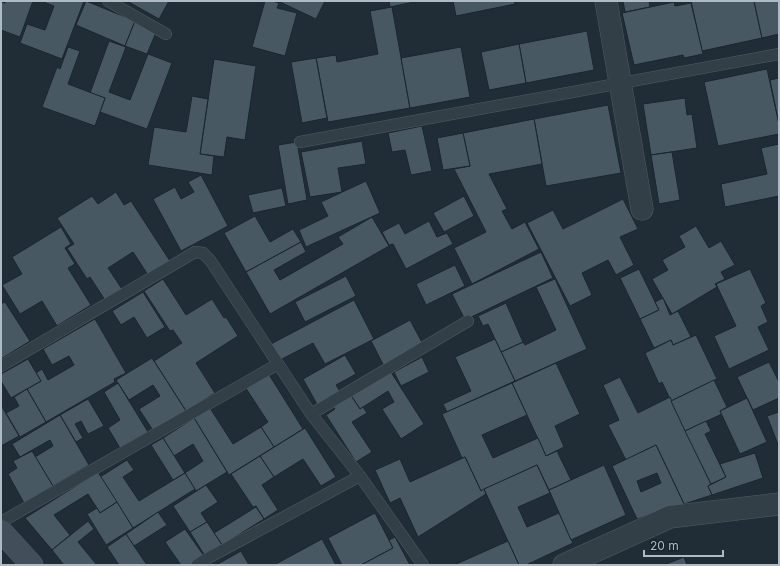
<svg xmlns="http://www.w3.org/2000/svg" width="780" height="566" font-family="Inter,sans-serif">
  <rect width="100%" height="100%" fill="#202d37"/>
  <g fill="#485863" stroke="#1b252e" fill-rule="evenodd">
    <path d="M5,1h28l-13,36 -19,-7v-28l4,1z"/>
    <path d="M41,1h43l-22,58 -42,-16 7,-19 18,6 9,-24z"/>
    <path d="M86,1l49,20 -10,25 -49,-21z"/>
    <path d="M127,1h42l-10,18z"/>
    <path d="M265,1h7l7,2 -2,5 20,5 -12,43 -33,-9z"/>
    <path d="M278,1h47l-9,18z"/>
    <path d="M389,1h30l-29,6z"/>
    <path d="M453,1h61l1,3 -59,12z"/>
    <path d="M623,1h26l1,6 -25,5z"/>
    <path d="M691,1h63l8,37 -60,13z"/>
    <path d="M754,1h25v33l-17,4z"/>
    <path d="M674,2l1,4 16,-3 12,51 -19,4 -1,-3 -49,10 -12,-52z"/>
    <path d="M392,7l18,101 -82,14 -12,-64 20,-3 1,7 41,-8 -8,-43z"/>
    <path d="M135,21l22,9 -10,24 -22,-8z"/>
    <path d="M587,31l7,39 -68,13 -7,-39z"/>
    <path d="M109,41l17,6 -17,45 21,8 18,-46 24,9 -25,66 -47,-17 5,-14 -15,-5z"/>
    <path d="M519,44l7,39 -37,7 -8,-38z"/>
    <path d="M68,47l12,4 -12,33 37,14 -10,28 -53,-19 15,-40 3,2z"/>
    <path d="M461,47l9,50 -60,11 -9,-50z"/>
    <path d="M316,58l11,60 -25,5 -11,-61z"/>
    <path d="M214,59l42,7 -11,74 -18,-3 -3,20 -24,-3z"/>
    <path d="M767,69l12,55v10l-61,12 -14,-64z"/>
    <path d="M779,78v46l-9,-44z"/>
    <path d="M192,96l16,3 -8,55 14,2 -2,19 -64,-10 6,-38 32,5z"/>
    <path d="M685,98l2,17 5,-1 5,34 -46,7 -8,-51z"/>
    <path d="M608,105l13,68 -75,13 -12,-67z"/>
    <path d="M534,119l8,45 -53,10 18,35 -5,2 10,18 13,-7 14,27 -67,35 -18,-36 32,-16 -32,-63 16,-3 -7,-33z"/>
    <path d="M422,126l10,45 -21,4 -6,-25 -13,2 -4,-19z"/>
    <path d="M463,133l7,33 -27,4 -6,-32z"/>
    <path d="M362,141l4,23 -28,4 4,24 -32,5 -9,-45z"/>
    <path d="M297,142l10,58 -19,4 -10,-59z"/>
    <path d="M779,144v52l-54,11 -4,-23 46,-10 -6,-26z"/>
    <path d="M672,152l8,48 -21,4 -8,-49z"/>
    <path d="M201,175l27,51 -47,25 -28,-52 22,-12 6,12 13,-7 -6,-10z"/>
    <path d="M366,181l14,32 -74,34 -7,-17 29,-14 -7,-14z"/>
    <path d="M282,188l4,18 -33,7 -5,-18z"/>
    <path d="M116,192l8,13 7,-4 39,60 -22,14 -15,-23 -25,16 14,21 -17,11 -15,-23 -3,2 -20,-31 7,-4 -17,-26 35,-22 6,8z"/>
    <path d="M464,196l10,20 -30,16 -11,-19z"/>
    <path d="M623,199l15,30 -18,8 14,28 -18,10 -8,-15 -26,13 10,22 -22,11 -43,-83 26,-13 10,19z"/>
    <path d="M255,216l15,26 23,-13 8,13 -55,30 -22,-39z"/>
    <path d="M372,217l17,29 -119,68 -24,-42 55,-30 5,10 -32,18 6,10 63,-36 -5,-7z"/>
    <path d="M429,221l8,16 10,-4 6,11 -47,25 -13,-25 -4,1 -7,-13 17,-9 6,11z"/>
    <path d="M696,226l13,22 12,-7 14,24 -14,7 4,7 -10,5 2,3 -45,27 -20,-35 16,-9 -6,-10 23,-13 -6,-11z"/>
    <path d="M61,227l10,17 -6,4 10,16 -7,4 23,37 -34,21 -15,-25 -22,13 -18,-29 20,-11 -10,-17z"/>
    <path d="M541,252l12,26 -88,42 -13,-26z"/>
    <path d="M455,265l10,21 -39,19 -10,-21z"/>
    <path d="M639,269l20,41 -19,9 -20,-41z"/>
    <path d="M750,269l16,34 -5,3 7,16 -10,5 11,23 -40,19 -15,-33 22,-10 -20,-42z"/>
    <path d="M346,276l10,20 -51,26 -10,-20z"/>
    <path d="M163,279l23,36 26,-16 12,19 2,-1 12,19 -42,27 19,30 -29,18 -32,-50 28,-18 -9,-13 -3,1 -26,-40z"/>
    <path d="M555,279l32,70 -72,32 -14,-29 22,-10 2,3 31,-15 -20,-43z"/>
    <path d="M143,292l22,35 -18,11 -13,-21 -13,8 -9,-14z"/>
    <path d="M663,298l7,17 8,-4 13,26 -18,8 -2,-5 -17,8 -14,-29 19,-9 -4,-8z"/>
    <path d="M354,300l20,39 -49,25 -12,-21 -33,17 -9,-16z"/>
    <path d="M5,302l25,39 -29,18v-55z"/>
    <path d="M506,303l17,39 -22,10 -13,-28 -5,2 -5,-10z"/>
    <path d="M95,319l31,54 -12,6 1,3 -69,40 -19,-33 14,-8 -5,-8 6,-4 6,11 26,-15 -5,-9 -17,9 -9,-16z"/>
    <path d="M410,320l14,26 -40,20 -13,-25z"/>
    <path d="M696,335l21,44 -46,22 -9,-19 -3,2 -14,-31 26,-13 2,5z"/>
    <path d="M495,339l20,42 -68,31 -4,-8 28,-13 -16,-34z"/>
    <path d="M345,355l11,19 -20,11 5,8 -23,13 -15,-27z"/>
    <path d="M422,357l7,15 -28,14 -7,-14z"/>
    <path d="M152,358l34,53 -32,21 -15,-23 21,-13 -7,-11 -24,15 -13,-20z"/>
    <path d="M28,359l13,22 -30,17 -10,-17v-7z"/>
    <path d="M769,362l10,20v16l-26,12 -16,-33z"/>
    <path d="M556,363l24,51 -25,12 9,21 -18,9 -34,-73z"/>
    <path d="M389,369l35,55 -23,15 -19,-30 12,-7 -6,-11 -28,18 -10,-15z"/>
    <path d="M268,373l35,56 -29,18 -13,-20 7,-5 -23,-35z"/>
    <path d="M620,377l18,36 32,-16 41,87 -3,2 4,9 -28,9 -28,-59 -30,15 -18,-35 11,-5 -16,-35z"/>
    <path d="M714,380l13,27 -7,4 2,3 -37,17 -14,-30z"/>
    <path d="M118,383l30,49 -28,16 -12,-20 12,-8 -16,-28z"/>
    <path d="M512,383l15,32 -45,20 11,23 45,-20 8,18 11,-5 14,29 -22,10 -12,-25 -56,26 -16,-34 -3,1 -20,-44z"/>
    <path d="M27,389l19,33 -26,15 -14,-24 13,-7 -5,-9z"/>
    <path d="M350,394l10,15 3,-2 4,6 -15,9 20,30 -16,10 -30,-47 9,-6 -3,-4z"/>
    <path d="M747,398l20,44 -27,12 -20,-43z"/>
    <path d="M88,399l16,27 -16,8 -7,-13 -6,3 8,14 -7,4 -16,-27z"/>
    <path d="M1,405l18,31 -18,10z"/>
    <path d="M210,408l23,36 28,-17 13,20 -45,28 -35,-57z"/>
    <path d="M779,412v35l-12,-31z"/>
    <path d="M60,415l29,50 -36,21 -18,-29 18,-11 -3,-6 -30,17 -8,-13z"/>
    <path d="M194,418l33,54 -31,19 -11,-18 18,-12 -10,-17 -19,12 -11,-18z"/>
    <path d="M706,421l5,10 -6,3 21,43 -15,7 -26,-53z"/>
    <path d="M305,428l31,49 -15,9 -18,-27 -29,18 -14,-21z"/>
    <path d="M163,438l22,35 -12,7 -22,-35z"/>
    <path d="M656,445l28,59 -47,15 -25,-53zM657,473l4,10 -20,9 -4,-11z"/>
    <path d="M32,451l21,35 -29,17 -16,-29 9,-6 -4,-7z"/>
    <path d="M755,453l8,25 -51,17 -4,-9 18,-9 -6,-13z"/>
    <path d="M260,456l14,21 -12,8 16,25 -14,9 -8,-13 -3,1 -22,-33z"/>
    <path d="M465,457l16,34 3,-2 2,5 -68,43 -18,-39 -10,5 -15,-33 25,-11 10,23z"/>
    <path d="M127,460l7,10 -11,7 16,24 46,-28 10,16 -62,39 -33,-51z"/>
    <path d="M537,465l13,28 -32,14 9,20 32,-14 14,30 -47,22h-7l-35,-76z"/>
    <path d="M604,465l22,50 -55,25 -22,-50z"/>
    <path d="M98,472l19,30 -17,11 -12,-19 -34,21 16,20 -18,15 -27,-32z"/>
    <path d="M206,485l12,17 -17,11 6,9 -17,10 -17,-26z"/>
    <path d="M117,502l16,26 -27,17 -19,-31 10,-6 3,5z"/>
    <path d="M256,507l8,12 -42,26 -8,-12z"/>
    <path d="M158,512l9,13 -33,21 -8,-12z"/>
    <path d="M375,513l18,35 -32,17h-19l-14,-27z"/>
    <path d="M88,521l6,8 -16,13 19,23h-33l-12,-15z"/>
    <path d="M207,522l15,23 -17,11 -15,-24z"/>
    <path d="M185,529l19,27 -14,9h-9l-16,-23z"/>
    <path d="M126,534l8,12 13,19h-28l-12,-18z"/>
    <path d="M395,537l15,28h-49l32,-17 -4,-8z"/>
    <path d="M322,539l14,26h-62z"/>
    <path d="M508,541l11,24h-65z"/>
    <path d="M241,551l8,14h-33z"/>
    <path d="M684,557l3,8h-23z"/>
  </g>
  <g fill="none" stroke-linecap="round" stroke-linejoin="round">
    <g stroke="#515c65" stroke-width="12">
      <g id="service">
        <path d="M108,1l58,33"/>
        <path d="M300,142l479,-88"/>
        <path d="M1,366l194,-114 8,1 7,7 101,154 49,62 63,89"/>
        <path d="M311,414l157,-93"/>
        <path d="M1,522l277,-158"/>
        <path d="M197,565l11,-7 152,-82"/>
      </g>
    </g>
    <g stroke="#515c65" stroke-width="23">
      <g id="minor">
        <path d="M606,1l36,208"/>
        <path d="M564,565l106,-48 109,-13"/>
      </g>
    </g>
    <g stroke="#515c65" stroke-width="23">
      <path id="secondary" d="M1,531l31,34"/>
    </g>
    <use href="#service" stroke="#333f47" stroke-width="11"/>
    <use href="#minor" stroke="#333f47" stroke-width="22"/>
    <use href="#secondary" stroke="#424e5a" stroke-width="22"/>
  </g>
  <rect width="780" height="566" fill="none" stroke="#aebac4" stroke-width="4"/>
  <path d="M644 550v6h79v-6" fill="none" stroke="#aebac4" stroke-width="2"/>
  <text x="650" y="550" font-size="12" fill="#aebac4" stroke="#19232b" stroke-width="3" paint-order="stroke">20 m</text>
</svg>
